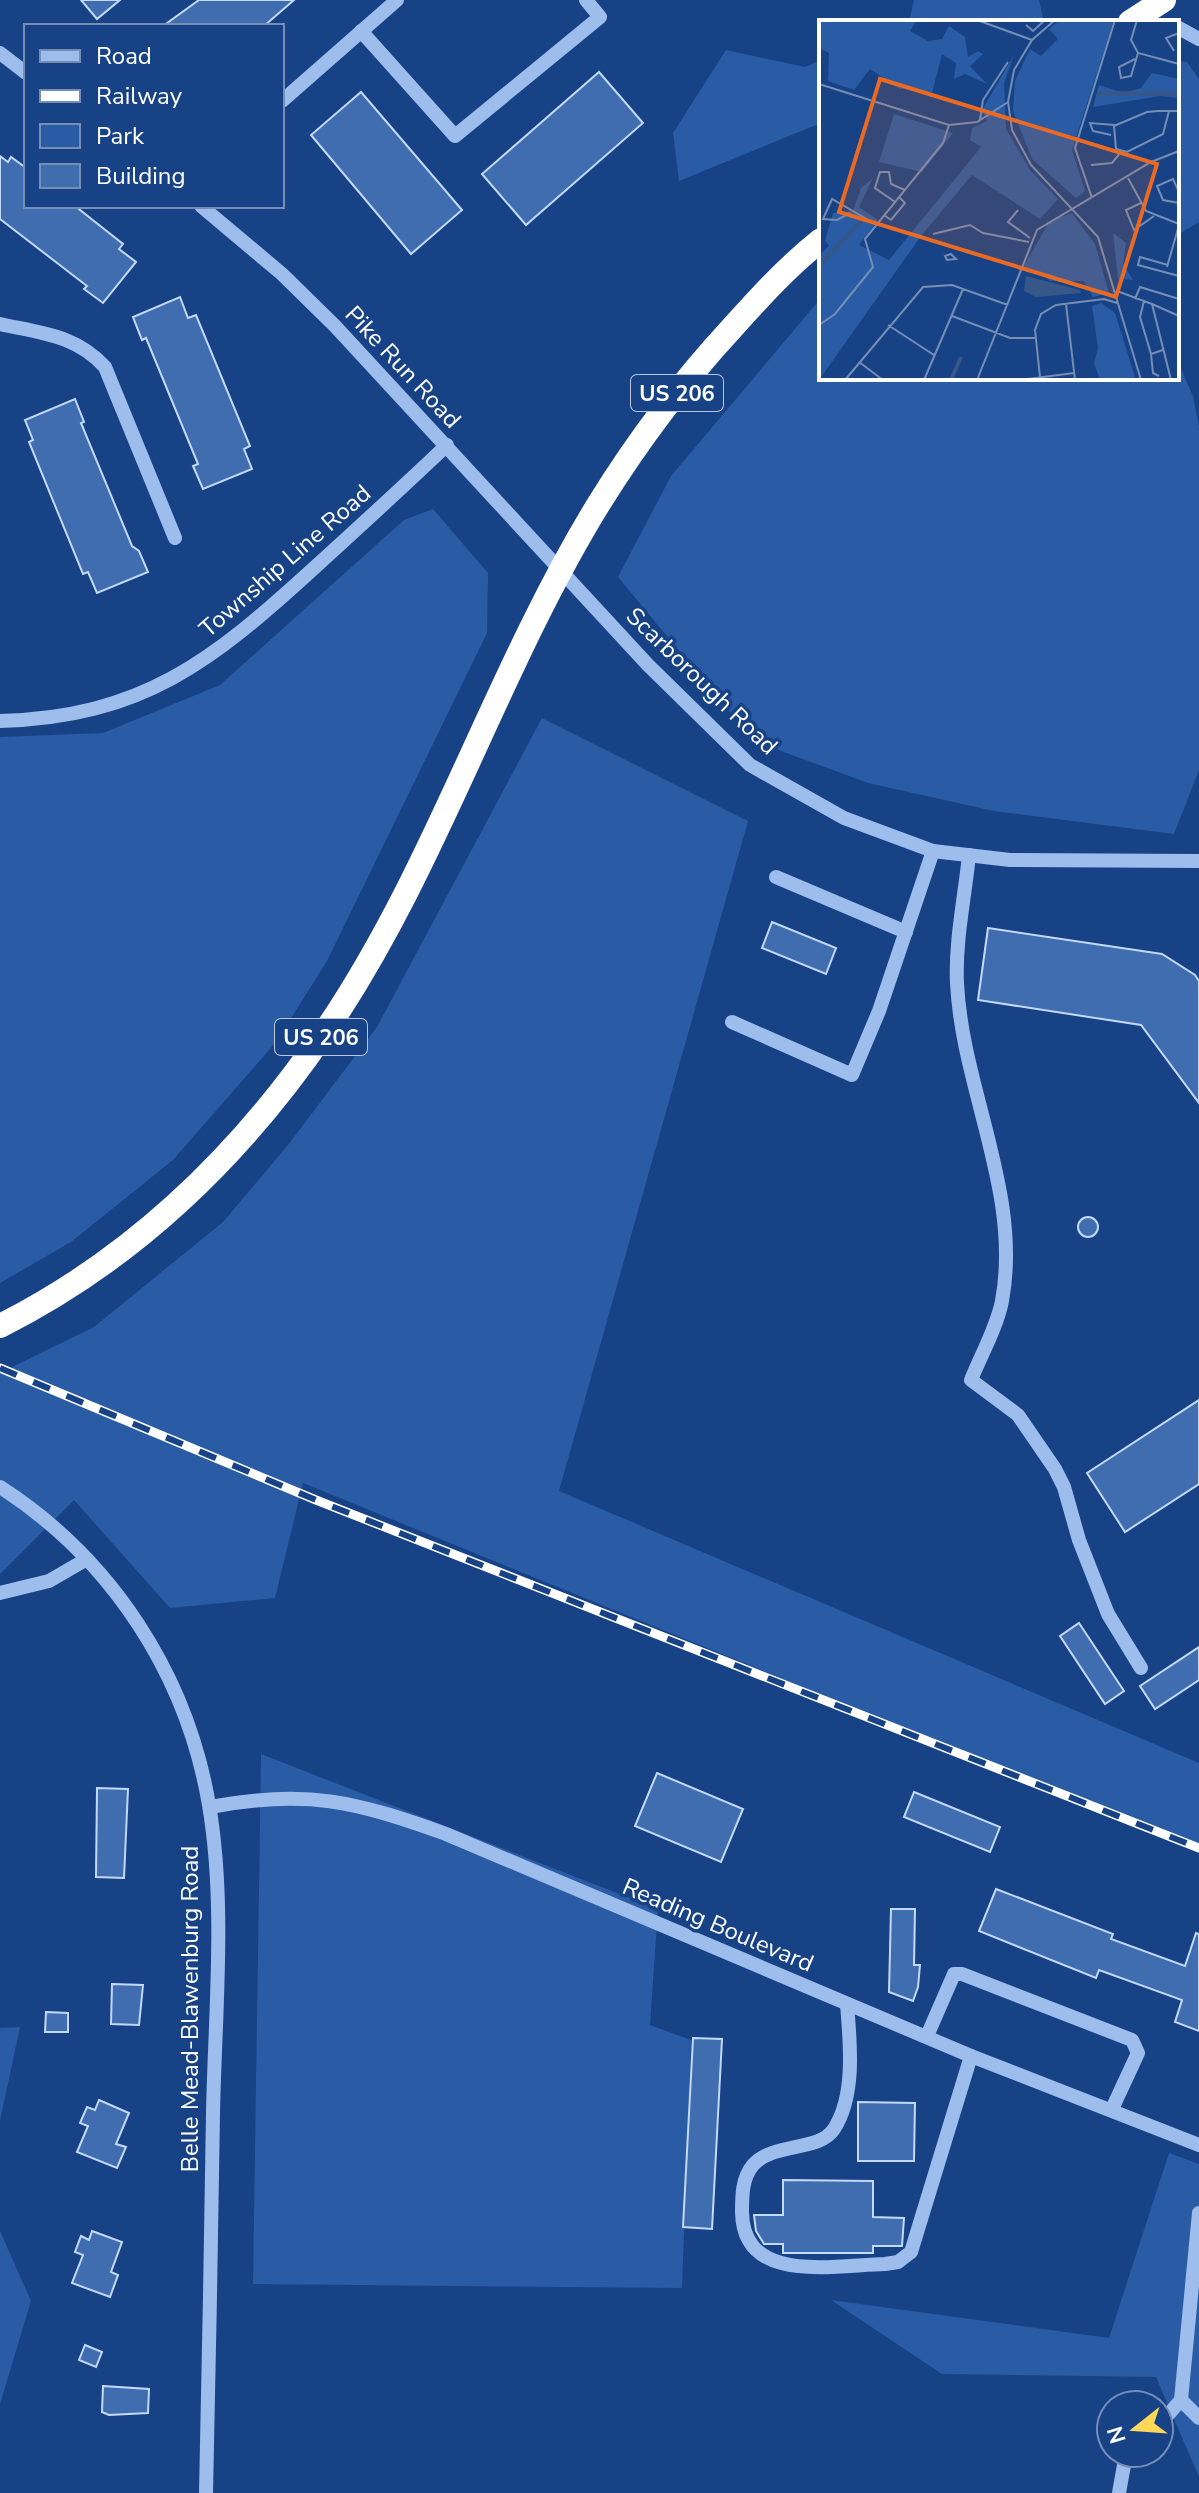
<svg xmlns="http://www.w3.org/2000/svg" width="1199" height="2493" font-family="'Nunito Sans',sans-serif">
  <rect width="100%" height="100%" fill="#174286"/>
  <g fill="#2a5ba5">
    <path d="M914,0h125l5,22h-135z"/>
    <path d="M726,50l79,17 16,-7v63l-142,58 -6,-48z"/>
    <path d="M1177,61l10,1 12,17v143l-22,13z"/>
    <path d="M821,298v80h356v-18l16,36 6,30v344l-25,64 -180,-23 -126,-28 -114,-42 -136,-164 53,-101z"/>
    <path d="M433,509l55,64 -1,60 -160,328 -51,81 -103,118 -102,82 -71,41v-546l103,-4 117,-48 184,-165z"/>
    <path d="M542,718l206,103 -189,670 640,272v86l-896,-366 -28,115 -105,10 -96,-108 -74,74v-201l94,-46 129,-105 65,-77 89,-118z"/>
    <path d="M261,1754l397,155 -8,116 41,15 -9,248 -429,-4z"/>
    <path d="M20,2027l-20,94v-93z"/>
    <path d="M1169,2153l30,11v313l-43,-100 -214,-3 -111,-74 278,38z"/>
    <path d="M0,2231l31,70 -31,103z"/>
  </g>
  <g fill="#406cb0" stroke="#c3d9fa" stroke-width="2">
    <path d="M81,0h39l-23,19z"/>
    <path d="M199,0h95l-30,26h-101z"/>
    <path d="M599,72l44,51 -117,102 -44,-51z"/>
    <path d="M361,92l101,118 -51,44 -100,-119z"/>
    <path d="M0,156l8,6 3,-5 15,11v38h49l48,38 -4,5 17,13 -33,41 -19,-14 3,-3 -87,-67z"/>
    <path d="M180,297l8,21 8,-3 54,131 -6,3 8,20 -49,20 -10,-23 5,-2 -52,-126 -4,2 -9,-23z"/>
    <path d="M75,399l9,23 -3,1 51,123 7,5 9,21 -51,21 -9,-21 -5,2 -54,-132 4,-2 -8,-20z"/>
    <path d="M772,922l64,26 -10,26 -64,-26z"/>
    <path d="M988,928l174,26 33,21 4,6v122l-58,-78 -163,-25z"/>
    <circle cx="1088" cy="1227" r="10"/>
    <path d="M1199,1400v84l-74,48 -38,-59z"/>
    <path d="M1079,1623l45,68 -19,13 -45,-68z"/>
    <path d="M1199,1647v33l-44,29 -15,-23z"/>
    <path d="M657,1773l86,36 -22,53 -86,-36z"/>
    <path d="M97,1788l31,1 -4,89 -28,-1z"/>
    <path d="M914,1792l86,35 -10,25 -86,-35z"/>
    <path d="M996,1889l117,45 -2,5 74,27 11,-33 3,1v97l-24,-9 7,-22 -83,-30 -3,8 -117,-47z"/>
    <path d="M891,1909h24l-1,56h6l-2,22 -5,14 -24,-9z"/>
    <path d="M112,1984l31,1 -4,40 -28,-1z"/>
    <path d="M46,2012l22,1v19h-23z"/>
    <path d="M693,2038l29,1 -10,190 -29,-2z"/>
    <path d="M99,2100l30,13 -13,31 10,3 -9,21 -40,-16 11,-26 -8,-3 7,-16 8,3z"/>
    <path d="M858,2102l57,1 -1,58h-56z"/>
    <path d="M783,2180l90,1v36l31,1 -2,28h-29v7h-90v-9h-19l-8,-13 -2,-16h29z"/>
    <path d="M92,2231l30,11 -11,30 7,3 -8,22 -38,-14 11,-28 -8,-3 6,-16 8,4z"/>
    <path d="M85,2345l17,7 -6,15 -17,-7z"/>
    <path d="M103,2386l46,3 -1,24 -39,2 -7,-3z"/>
  </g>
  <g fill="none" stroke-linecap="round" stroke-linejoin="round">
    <g stroke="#9dbded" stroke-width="14">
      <path d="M1177,27l22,12"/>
      <path d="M361,31l94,105 145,-119 -14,-17"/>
      <path d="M0,53l26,20"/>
      <path d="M282,101l115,-101"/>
      <path d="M201,206l81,68 53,52 313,339 102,100 94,53 89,33 77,9 189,1"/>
      <path d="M0,324c41,9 76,11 105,43l70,171"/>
      <path d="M0,721c143,-4 212,-60 313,-152 45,-41 90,-82 134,-124"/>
      <path d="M969,855c-4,41 -14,86 -12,128 5,106 65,210 45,318 -5,26 -21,54 -31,79l47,35 37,54 9,18 15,53 29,74 33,54"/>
      <path d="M776,877l130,55"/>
      <path d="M732,1022l120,53 27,-64 54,-160"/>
      <path d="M0,1487c112,72 187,188 209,318 17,100 6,207 4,308 -2,127 -4,253 -7,380"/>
      <path d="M0,1593l49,-12 38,-22"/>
      <path d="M210,1807c97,-18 144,-6 236,27l525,222 228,89"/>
      <path d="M847,2004c3,38 9,91 -13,125 -15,23 -60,13 -81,36 -11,13 -11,31 -11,47 1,73 92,53 143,52l13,-2 13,-10 60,-196"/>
      <path d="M927,2036l27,-62h8l170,66 6,13 -26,56"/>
      <path d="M1181,2400l18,18"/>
      <path d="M1159,2425l22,-25 18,-187"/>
      <path d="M1119,2493l5,-28 11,-12"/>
    </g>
    <g stroke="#fff" stroke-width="24">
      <path d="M1130,22l34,-22"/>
      <path d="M0,1326c135,-68 241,-171 326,-296 111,-163 169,-357 272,-525 39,-63 84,-123 134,-177 28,-31 56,-62 89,-88"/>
    </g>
    <g stroke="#fff" stroke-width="9">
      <path id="rail" d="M0,1368l316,132 883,348"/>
    </g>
    <use href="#rail" stroke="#174286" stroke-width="6" stroke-dasharray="18" stroke-linecap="butt"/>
  </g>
  <g text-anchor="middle" stroke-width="7" stroke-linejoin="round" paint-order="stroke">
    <g fill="#174286" stroke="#b9c6db" stroke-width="2">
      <rect x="631" y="375" width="92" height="36" rx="6"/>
      <rect x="275" y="1019" width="92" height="36" rx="6"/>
    </g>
    <g font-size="22" font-weight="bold" fill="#fff">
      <text x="677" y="401">US 206</text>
      <text x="321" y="1045">US 206</text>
    </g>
    <g font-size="24" fill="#fff" stroke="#174286">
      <text transform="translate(403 367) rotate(47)" y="8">Pike Run Road</text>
      <text transform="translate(285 561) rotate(-41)" y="8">Township Line Road</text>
      <text transform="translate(702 681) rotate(44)" y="8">Scarborough Road</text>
      <text transform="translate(718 1925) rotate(23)" y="8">Reading Boulevard</text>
      <text transform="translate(190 2009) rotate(-90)" y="8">Belle Mead-Blawenburg Road</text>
    </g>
  </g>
  <g transform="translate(819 20)">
    <rect width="360" height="360" fill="#174286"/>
    <path d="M0,0h98l-7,11 18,10 14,-2 7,-13 16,11 3,20 10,-6 5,3 -13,12 17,18 -22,-10 -11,5 2,-16 -14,-9 -11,43 -18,-10 -13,2 -30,-20 -16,21 -26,-9 1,-28 -10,-5zM241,0h54l-42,130 13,41 -9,7 -44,-39 -19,-48 2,-30 15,-32 11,7 17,-17 -9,-10zM195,35l-10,28 2,46 24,41 28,29 -18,20 -68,-44 -51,61 -102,144v-125l10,-9 -4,-5 8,-28 20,-2 8,-23 12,-10 -14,29 19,13 -19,25 30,15 92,-113 -11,-7 2,-12 15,-7 -5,-11zM333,53l27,6v19l-19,-2 -67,11 6,-22 25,8 17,-5zM75,94l59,19 -31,39 -43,-10zM253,193l23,31 14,49 -16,4 -9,-16h-33l-27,-15 25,-44zM294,213l13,10 -3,21 10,16 -15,-1zM282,283l14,10 21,67h-36l-6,-17 4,-15 -6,-42z" fill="#2a5ba5"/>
    <path d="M207,256l54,14 1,3 -45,4 -12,-6z" fill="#375789"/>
    <path fill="none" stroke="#375789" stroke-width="4" d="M278,73l82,1M0,246l43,-46M132,360l10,-23"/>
    <path fill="none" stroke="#748eb6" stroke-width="2" d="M158,0l55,20M236,0l-23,20 -18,30 -6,32 4,28 19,35 67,72 43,143M318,0l-6,20 7,13 41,11M207,5l7,6 12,-11M355,31l-8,-13 13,-5M316,39l-16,8 2,11 10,-2 7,-23M0,64l130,41 28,-3 31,-20M350,91l-6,23 -36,18 -11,-3 -2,-23 33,-14 11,-1h21M161,100l3,-20 25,-38M292,115l-18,-4 -3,-8 25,2M272,145l21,-2 9,-11M309,158l18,33 33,13M360,172l-6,-13 -16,7 6,14 16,3M273,178l-17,-50 40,-128M76,182l-20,-14 5,-16h9l2,12 14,6M322,183l-15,7 8,20 20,-14M199,190l-10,12 22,16M31,193l-13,7 -14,-1 9,-20 45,26M65,195l7,5 14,-17 -6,-6M114,214l37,-9 13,8 46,9M132,234l5,5 -9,1 -2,-4zM349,245l-28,-8 -2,8 41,11M348,247l12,-42M298,271l35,13 19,76M316,279l5,-12 39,12M325,281l-4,16 11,37 12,-4M247,284l9,76M333,284l27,12M133,296l58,22h25M0,305l16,-11 38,-47 -8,-28 78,-96 6,-18M69,305l46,30M332,334l2,19 6,3M40,342l24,18M221,357l-5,-47 6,-16 15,-9 48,-6 13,4M26,360l78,-93 29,-2 56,20M105,360l39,-91M158,360l60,-150 114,-68 28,-11M201,360l54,-7"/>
    <path fill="#ea6a24" fill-opacity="0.15" stroke="#ea6a24" stroke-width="4" d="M61,59l277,85 -41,133 -277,-85z"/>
    <rect width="360" height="360" fill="none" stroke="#fff" stroke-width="4"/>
  </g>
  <rect x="24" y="24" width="260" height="184" fill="#174286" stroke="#748eb6" stroke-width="2"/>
  <rect x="40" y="50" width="40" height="12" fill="#9dbded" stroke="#748eb6" stroke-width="2"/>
  <text x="96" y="64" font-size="24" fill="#ffffff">Road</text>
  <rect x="40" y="90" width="40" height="12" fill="#ffffff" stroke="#748eb6" stroke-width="2"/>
  <text x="96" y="104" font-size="24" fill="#ffffff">Railway</text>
  <rect x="40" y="124" width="40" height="24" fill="#2a5ba5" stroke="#748eb6" stroke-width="2"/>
  <text x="96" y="144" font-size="24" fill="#ffffff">Park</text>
  <rect x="40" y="164" width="40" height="24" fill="#406cb0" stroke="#748eb6" stroke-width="2"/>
  <text x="96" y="184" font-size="24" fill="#ffffff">Building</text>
  <g transform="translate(1135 2429) rotate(253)"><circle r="38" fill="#174286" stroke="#748eb6" stroke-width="2"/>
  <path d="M0-6L14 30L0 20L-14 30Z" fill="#ffd859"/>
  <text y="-12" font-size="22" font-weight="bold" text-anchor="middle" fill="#ffffff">N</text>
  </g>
</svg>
